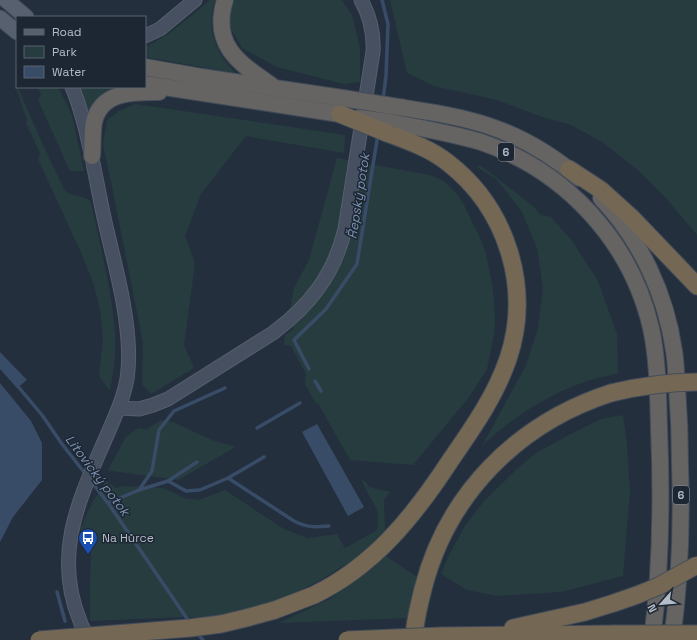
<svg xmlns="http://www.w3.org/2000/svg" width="697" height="640" font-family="'Space Grotesk',sans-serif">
  <rect width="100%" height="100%" fill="#242f3e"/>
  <g fill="#263c3f">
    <path d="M210,0h5c-9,29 0,53 21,73l-91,-16v-10c25,-11 44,-30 65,-47z"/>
    <path d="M232,0h110l10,15 8,33v34l-16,2 -67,-17 -35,-19 -13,-23z"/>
    <path d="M390,0h307v235l-32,-38 -26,-26 -37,-29 -31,-17 -29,-8 -45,-17 -63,-14 -27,-13z"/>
    <path d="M37,87h21l14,28 12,56h-14l-32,-71 3,-6z"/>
    <path d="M79,87h39c-13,6 -24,16 -30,28z"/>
    <path d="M16,88h2l25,57 22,46c9,6 19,4 26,11 9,43 21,88 24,131 2,20 -2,39 -5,58l-11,-15 4,-37 -3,-30 -6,-24 -12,-30 -44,-96 2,-6 -14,-30 1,-3z"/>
    <path d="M135,104l210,31 -1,18 -98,-17 -45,58 -16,42 10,27 -11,82 10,23 -43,26 -9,-10 1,-41 -31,-156 -9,-42 4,-25 12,-9z"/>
    <path d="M337,158l93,17 14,6 13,13 7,11 17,35 5,14 6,30 2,15 1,23 -1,12 -7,35 -18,28 -56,68 -63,-5 -32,-57 -2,1 -11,-20 1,-10 -15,-28 -7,-1 1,-10 9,-6 -6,-9 6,-32 15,-28z"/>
    <path d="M481,166l52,40 8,9 10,2 22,25 25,39 19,53 1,39c-9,3 -18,4 -27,7 -42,13 -78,37 -109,66l44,-81 12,-37 5,-40 -6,-40 -16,-38 -25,-31 -19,-12z"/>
    <path d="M623,415l4,30 3,47 -7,84 -62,16 -64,4 -30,-6 -26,-16 7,-17 17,-31 19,-25 35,-34 17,-14 31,-17 34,-17z"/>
    <path d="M162,420l11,2 39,18 21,6 1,2 -56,32 -66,-9 -4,-1 18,-33 12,-9 10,2v-2z"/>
    <path d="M104,479l12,9 7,-2 40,2 22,10 14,2 26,-10 59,39 24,9 29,-4 8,14 32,-18 1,-10 -1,-10 -16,-30 5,2 3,5 21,5 -6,8 1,30 -21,21 -16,13h-2l-27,17 -35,17 -50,16 -35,4 -14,-1 -95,4v-35l1,-32 -11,-25 13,-28 11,-16z"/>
    <path d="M386,556l31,21 -8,41 -131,5 52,-24 42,-30z"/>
  </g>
  <g fill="#394c67">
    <path d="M0,352l27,28 -10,8 -17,-19z"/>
    <path d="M0,383l31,38 11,22v37l-29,37 -13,25z"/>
    <path d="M317,424l47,83 -16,9 -46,-84z"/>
  </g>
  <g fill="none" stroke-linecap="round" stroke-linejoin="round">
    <g stroke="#394c67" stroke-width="3.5">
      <path d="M382,0l6,24 -2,52 -3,24"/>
      <path d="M309,369l-15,-29 32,-31 31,-45 21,-130"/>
      <path d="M315,381l6,10"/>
      <path d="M16,384l26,31 20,29 25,32"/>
      <path d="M257,428l43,-25"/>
      <path d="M228,478l36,-21"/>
      <path d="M91,481l17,22 82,120"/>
      <path d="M168,481l18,10 14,-1 28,-12 66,43c14,7 20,6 35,5"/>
      <path d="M139,490l13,-19 7,-41 15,-19 51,-23"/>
      <path d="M108,503l31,-13 29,-9 29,-19"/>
      <path d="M57,592l8,29"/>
      <path d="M197,633l6,7"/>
    </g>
    <g stroke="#565f6c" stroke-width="15">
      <g id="secondary">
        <path d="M145,36l15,-7 35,-29"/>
        <path d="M72,87c6,13 9,26 13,40 7,28 12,57 18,86 9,42 22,84 25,127 1,13 1,26 -1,39 -4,22 -14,42 -23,63 -26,60 -51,113 -24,179 2,7 6,13 10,19"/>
        <path d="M119,408l20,1 14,-4 15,-6 105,-66c37,-28 61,-58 72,-104l28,-177c1,-18 -3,-36 -12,-52"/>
      </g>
    </g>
    <g stroke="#414a57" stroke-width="17">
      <g id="primary">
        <path d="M6,0l20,17"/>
        <path d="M0,18l17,14"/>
      </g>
    </g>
    <g stroke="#434c59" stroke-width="18">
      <g id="trunk">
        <path d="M225,0c-14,45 14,63 46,85"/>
        <path d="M145,67l57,10 140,21"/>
        <path d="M145,84l195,30"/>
        <path d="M392,106c31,5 63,9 94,19 34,11 66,30 93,53"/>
        <path d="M389,122c31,6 62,11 92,20 84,28 150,99 170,186 7,32 7,67 8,100 3,71 2,142 -7,212"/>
        <path d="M92,156c1,-11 0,-23 2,-34 7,-31 40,-30 65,-30"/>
        <path d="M601,198c39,41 65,96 73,153 2,11 2,24 3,36 2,26 3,52 3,78 2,58 0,117 -8,175"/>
      </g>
    </g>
    <g stroke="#434c59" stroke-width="19">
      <g id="motorway">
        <path d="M569,169l32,21 31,28 65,68"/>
        <path d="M314,595c60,-29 100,-79 136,-134 22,-32 45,-64 58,-102 24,-71 -1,-151 -61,-197 -18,-14 -39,-21 -60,-29"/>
        <path d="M513,628l72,-16 29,-9"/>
        <path d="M441,636l174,-2"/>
        <path d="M414,640c0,-17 5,-34 9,-51 24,-95 95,-166 188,-196"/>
      </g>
    </g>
    <use href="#secondary" stroke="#465061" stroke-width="13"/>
    <use href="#primary" stroke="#56606e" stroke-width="15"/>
    <use href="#trunk" stroke="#656462" stroke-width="16"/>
    <use href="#motorway" stroke="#746855" stroke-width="17"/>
    <g stroke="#434c59" stroke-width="18" stroke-linecap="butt">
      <g id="trunk-bridge">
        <path d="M342,98l50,8"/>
        <path d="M359,118l30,4"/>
      </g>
    </g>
    <g stroke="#434c59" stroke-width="19" stroke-linecap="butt">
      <g id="motorway-bridge">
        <path d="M340,114l47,19"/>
        <path d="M611,393c29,-7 57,-11 86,-11"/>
        <path d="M614,603l23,-8 22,-9 38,-21"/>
        <path d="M615,634h82"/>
        <path d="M39,640l151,-12 31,-4 25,-6 29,-8 39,-15"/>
        <path d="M347,640l94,-4"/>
      </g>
    </g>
    <use href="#trunk-bridge" stroke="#656462" stroke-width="16"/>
    <use href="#motorway-bridge" stroke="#746855" stroke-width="17"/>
  </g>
  <defs>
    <g id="bus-pin" transform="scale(1)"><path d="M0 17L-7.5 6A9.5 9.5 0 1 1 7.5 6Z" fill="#1a4fb4" stroke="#1d2633"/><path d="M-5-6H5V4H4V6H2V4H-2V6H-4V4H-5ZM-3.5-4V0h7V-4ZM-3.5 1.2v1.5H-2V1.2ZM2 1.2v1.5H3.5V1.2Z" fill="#fff"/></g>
  </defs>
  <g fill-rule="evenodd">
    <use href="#bus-pin" x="88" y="538"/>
  </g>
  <g text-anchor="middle" stroke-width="3" stroke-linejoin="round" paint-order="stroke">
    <g fill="#1d2633" stroke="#878f9c" stroke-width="1">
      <rect x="498" y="143" width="16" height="18" rx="3"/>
      <rect x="673" y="486" width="16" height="18" rx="3"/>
    </g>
    <g font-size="11" font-weight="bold" fill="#b4bcc9">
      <text x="506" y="156">6</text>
      <text x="681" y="499">6</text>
    </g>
    <g font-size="12" fill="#b4bcc9" stroke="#1d2633" text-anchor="start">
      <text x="102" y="542">Na Hůrce</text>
    </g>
    <g font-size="13" font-style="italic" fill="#7c92b1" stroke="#1d2633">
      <text transform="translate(358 196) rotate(-81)" y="5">Řepský potok</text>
      <text transform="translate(98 475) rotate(53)" y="5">Litovický potok</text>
    </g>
  </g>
  <rect x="16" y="16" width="130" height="72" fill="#1d2633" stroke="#59626f"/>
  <rect x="24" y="29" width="20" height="6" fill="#56606e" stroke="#59626f"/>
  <text x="52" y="36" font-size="12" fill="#b4bcc9">Road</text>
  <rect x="24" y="46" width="20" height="12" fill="#263c3f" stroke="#59626f"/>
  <text x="52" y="56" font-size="12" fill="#b4bcc9">Park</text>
  <rect x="24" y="66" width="20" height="12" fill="#394c67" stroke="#59626f"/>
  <text x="52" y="76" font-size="12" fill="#b4bcc9">Water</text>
  <g transform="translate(661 604) rotate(243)" stroke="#1d2633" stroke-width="3" paint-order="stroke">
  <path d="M0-3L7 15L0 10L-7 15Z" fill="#b4bcc9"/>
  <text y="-6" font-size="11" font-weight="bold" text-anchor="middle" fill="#b4bcc9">N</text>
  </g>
</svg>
